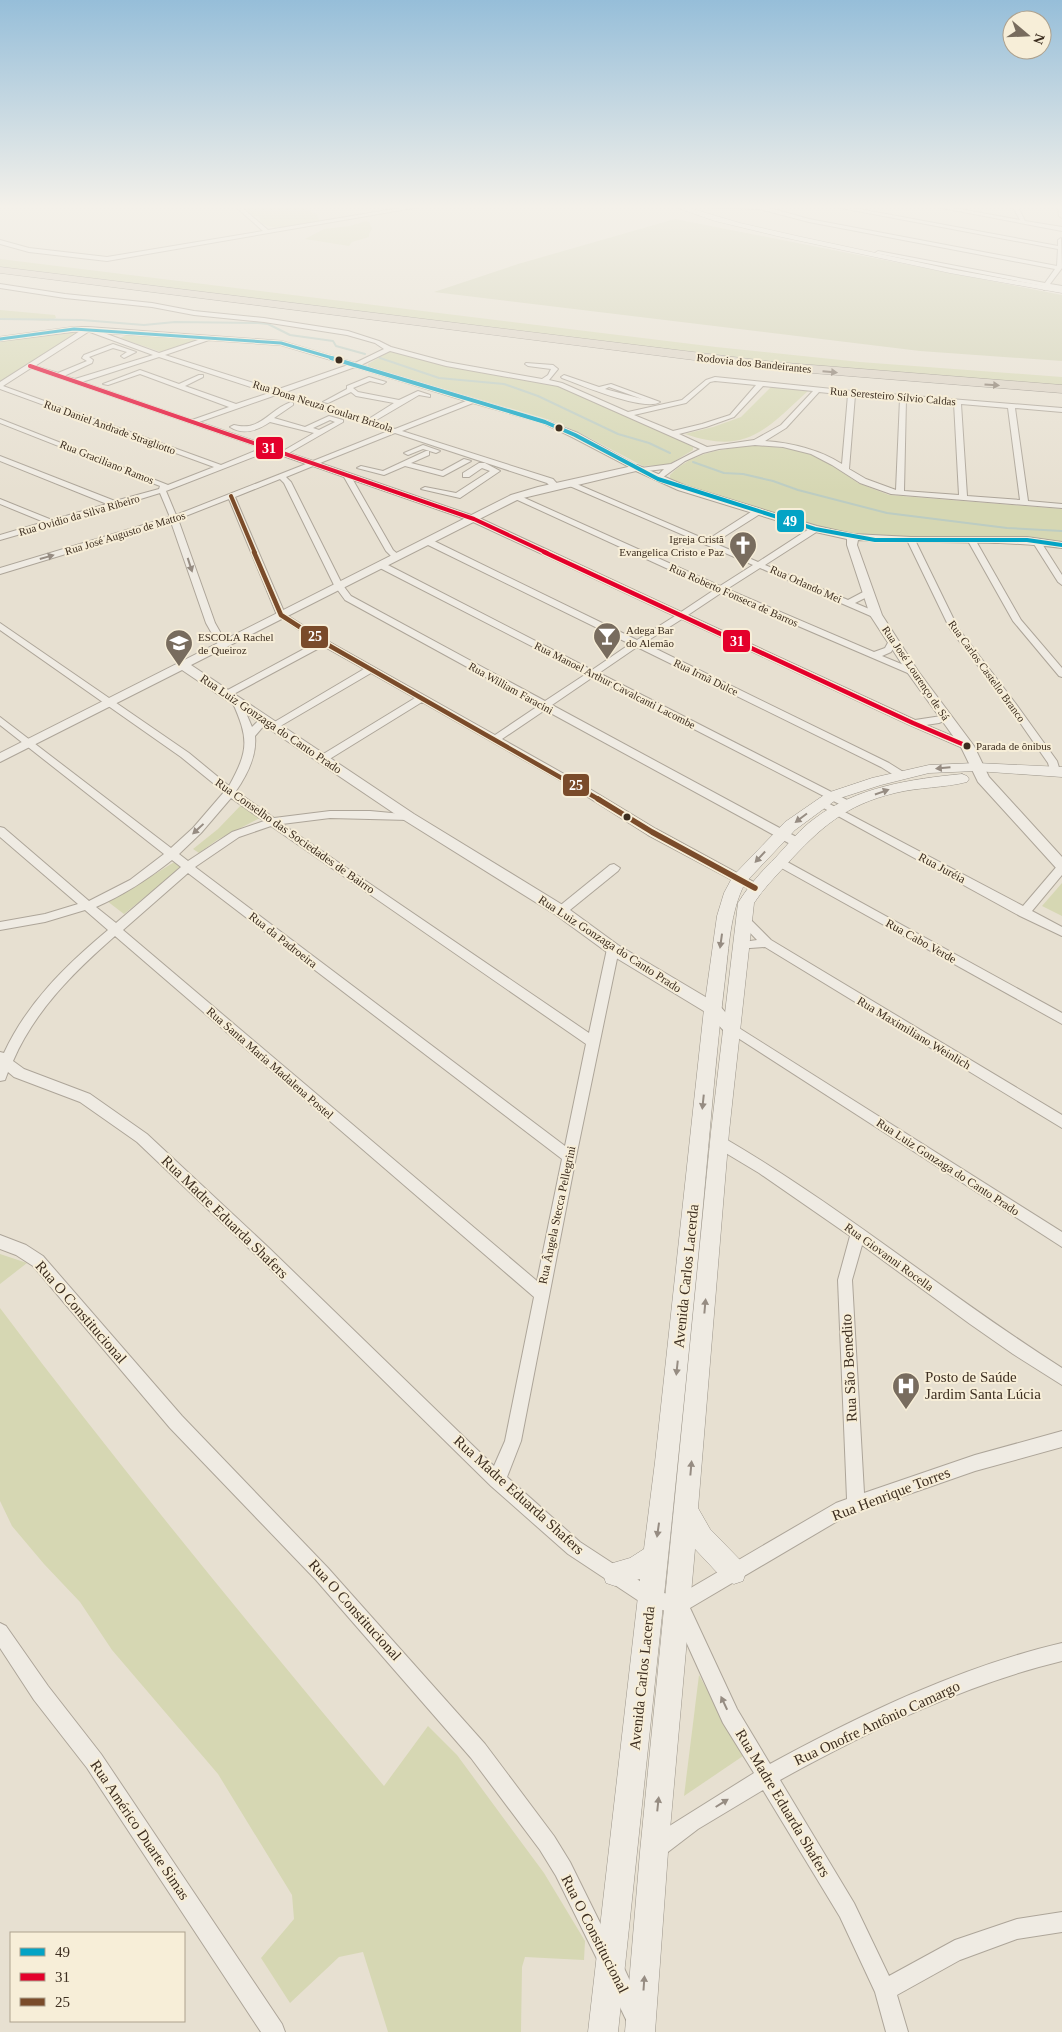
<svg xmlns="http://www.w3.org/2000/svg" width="1062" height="2032" font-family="'Times New Roman',serif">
  <rect width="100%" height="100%" fill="#e7e0d1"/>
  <g fill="#d6d7b3">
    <path d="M240,207h62l15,7 3,8c-18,3 -42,11 -59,1l-2,-7h-6z"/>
    <path d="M366,221l3,1 3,7 -3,5v3l-17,5 -3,4 -44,-7 19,-10 26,-3z"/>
    <path d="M0,259l716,88 144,15 202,15v10l-265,-22 -797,-98z"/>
    <path d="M0,310l55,5 1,3 -8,3 -48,-3z"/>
    <path d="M79,330v3l-79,50v-43z"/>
    <path d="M131,333l73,5 -43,14 -41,-14z"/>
    <path d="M389,352h7l48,14 99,16 22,6 123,56 5,3v3l-25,15 -25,1 -63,-33 -30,-13 -182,-54v-2z"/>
    <path d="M771,387l37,4c-43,39 -61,64 -123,43l28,-7 28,-10z"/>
    <path d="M756,445l36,4 17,5 21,10 28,19 31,12 173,14v33c-69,-10 -140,2 -209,-7 -54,-8 -116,-33 -168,-49l-15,-8v-3c23,-24 55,-26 86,-30z"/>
    <path d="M244,802l18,15 -45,23 -18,13 -6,-4 25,-20z"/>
    <path d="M176,861l7,5 -59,48 -17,-13 27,-14z"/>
    <path d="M1062,883v33l-20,-10z"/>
    <path d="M0,1254l27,9 -27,21z"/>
    <path d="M0,1308c123,164 253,321 384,478l44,-60 29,29 87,118 41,68 -1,19 -59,-3 -3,10 -1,65h-133l-25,-80 -24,5 -49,46 -29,-45 33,-39 -2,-24 -74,-121 -106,-124 -32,-48 -36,-38 -32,-38 -12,-25z"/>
    <path d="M699,1675l44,81 -59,40z"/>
  </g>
  <path fill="#d1d1b3" d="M675,219l387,76v66l-142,-10 -486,-59 84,-28z"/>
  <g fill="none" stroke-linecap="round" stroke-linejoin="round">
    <g stroke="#bcccc2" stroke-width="2">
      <path d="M0,319l82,1 62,5 31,-3 83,1 10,1 22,11 43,6 3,5 29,8"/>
      <path d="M380,358l59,20 65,6 34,12 80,38 31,9 21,10"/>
      <path d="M693,462l31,11 19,1 30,7 25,9 89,23 120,15 55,3"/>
    </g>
    <g stroke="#ada599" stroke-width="2">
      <g id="minor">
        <path d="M236,207h5l27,23 138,-23h13l-312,54 -78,-9 -29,-8v-4l29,8 78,9 156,-26z"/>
        <path d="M705,207h61l43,12 248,47 1,-17 -222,-42h12l210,39v-6l3,-2 1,30 -12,16 12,2v4l-14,-3 -4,3 -3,-2 2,-2 -168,-33 3,-2 167,32 10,-14 -246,-47 -50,-13z"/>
        <path d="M937,207h12l71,13 -7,-13h5l7,14 37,6v4z"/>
        <path d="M1058,207h4v11l-3,-2z"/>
        <path d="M0,284l65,10 87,9 42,8 70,7 84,13 31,10 12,6 56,15 95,17 6,-4 3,-6 -23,-3 -3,-2 1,-1 27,2 5,4 -9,11 13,3 66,29 54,-12 24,-20 9,-3 137,14 210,17v4l-47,-4 13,93 34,3v4l-171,-14 -31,-11 -28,-18 -21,-11 -28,-7 -28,-2 -36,4 -16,4 -18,8 -27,20 -4,-2 10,-10 -25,3 -67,-35 -29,-14 -70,-20 -71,28 151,48 7,8 -1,2h-6l-6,-6 -152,-50 -75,30 157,54 204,95 33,-22 -203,-93 7,-2 202,91 33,-21 -188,-81 7,-2 135,58 47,-30h6v4l-46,29 44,19 54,-35h6v4l-53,34 83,35 17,-9h6v4l-16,8 24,10v4h-6l-113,-49 -33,21 147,63 11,-4 5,-9h6l2,2 -7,11 -9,4 34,14v4h-6l-189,-81 -33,22 227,105 33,-5v4l-9,4 -13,2 45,19v4h-8l-53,-23 -228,-106 -38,24 245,120 16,10 1,2 -1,2h-8l-16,-10 -244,-120 -38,26 254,130 1,2 -1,2h-8l-252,-130 -41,28 250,135 1,3 -1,3h-8l-249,-136 -43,29 78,44 76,46 103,56 2,3 -2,3 -4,1 -107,-57 -76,-48 -150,-85 -94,58h-8v-4l95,-58 -44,-25 -94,55h-6v-4l93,-55 -41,-23 -93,50h-6v-4l93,-50 -40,-27 -48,-116 -51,20 37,104 13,23 -2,2h-6l-14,-25 -35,-101 -171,52v-6l170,-51 -10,-24 -39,12 -1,2h-6l-114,33v-5l44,-13 -44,-18v-5l52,21 55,-16 -107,-43v-5l115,45 44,-12 1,-3 -160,-63v-4l168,66 46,-18 -214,-78v-7l80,-51 -80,10v-4l74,-10h14l193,14 74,22 29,-14 -9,-6 -28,-8 -83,-13 -70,-7 -42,-8 -87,-9 -65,-10zM88,332h2l63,23 -78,24 -11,-3 28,-13 1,-3 -4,-3 24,-9 14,4 -6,4 3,2 12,-6 -23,-8 -29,11 -2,3 5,3 -29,12 -23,-7zM104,333l97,6 -42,14zM209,340l72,5 67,20 -72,25 -111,-35zM390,351l56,15 112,20 142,63 -29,15 -30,4 -63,-35 -31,-12 -186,-56zM159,357l110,36 -33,11 -51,-18 18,-9v-2h-4l-20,9 -39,-14 -37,14 5,1 32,-11 89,33 -37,13 -110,-38zM355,367l111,34 -71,28 -22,-7 46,-27 11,2v-2l-12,-4 -19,9 -41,-8 -5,-4 17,-7 13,3 3,-2 -17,-5 -22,9v3l-24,13 5,1 23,-11 5,4 38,7 -27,17 -84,-27zM31,368l231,80 -41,17 -218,-79zM715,381l41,4 -26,30 -28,9 -29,7 -39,-16 52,-12 24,-21zM763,386l50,5 -32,34 -27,15 -47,7 -28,-13 27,-7 28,-10zM819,392l29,3 -6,69c-24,-15 -50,-21 -77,-23l21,-13zM276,395l112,36 -75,30 -24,-8 54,-31v-2l-14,-4 -24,11 -31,-9 19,-13v-2l-2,-1c-23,8 -30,30 -57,23l-4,2c14,9 28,3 40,-5l44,11 -31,18 -84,-29zM855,395l45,4 -4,91 -30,-11 -17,-10zM906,399l48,4 5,92 -55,-4zM961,404l47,4 12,92 -53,-4zM330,420l5,2 -16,8 -6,-2zM269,451l37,13 -130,51 -10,-24zM313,466l31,11 42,74 8,8 7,-2 -8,-7 -40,-70 118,41 204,95 -38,24 -205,-100h-6v4l204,100 -38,26 -208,-107h-6v4l208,107 -41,27 -194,-105 -9,-12 -51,-102 -5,-5zM280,479l4,4 50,102 11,15 193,106 -43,29 -169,-95 -41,-26 -50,-117z"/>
        <path d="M564,375l35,12 12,-3 49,18c-15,10 -80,-17 -98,-24l-1,-1zM609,387l33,12 -37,-10z"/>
        <path d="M423,445l17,6 -4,2 -13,-4 -15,6 -4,-2z"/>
        <path d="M426,451h3v4l-18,8 31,8 22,-12 7,2 -28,15 -38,-10 -21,9 -27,-7 4,-2 22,5z"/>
        <path d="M479,463h6l15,8 -40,27 -39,-9 4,-2 31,6 34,-22 -8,-3 -13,9h-6v-4z"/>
        <path d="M908,538l7,2 43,88 58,76 41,57 3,10 -1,2h-8l-3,-10 -38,-55 -60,-79 -43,-89z"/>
        <path d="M969,539l7,2 45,79 41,48v9l-3,-1 -46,-55 -45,-80z"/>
        <path d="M1033,539h6l23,36v10l-4,-3 -26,-41z"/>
        <path d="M0,623l189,130 40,33c20,-36 20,-47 3,-85l5,-3 3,1 12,28 9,-9h6v4l-12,14c2,20 -8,39 -19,55l38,27 56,-7h40l43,4 1,2 -1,2 -4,1 -79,-2 -48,6 307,209 18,-84 2,-3h8l2,3 -43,208 -55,284 -14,36 73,65 75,49 22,5 159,-93 11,-4 -9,-219 12,-44 -91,-63 -45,-27 -2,-4 2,-4 5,-2 5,2c118,69 223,157 338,230v17l-49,-31 -43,-30 -108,-79 -10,35 12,213 111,-38 87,-24v16l-87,24 -129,45 -156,92 47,101 33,55c92,-50 190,-97 292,-121v18c-99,24 -193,70 -282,119l74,123 35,73 66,-36 62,-21 45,-7v20l-45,7 -57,21 -63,35 11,37h-22l-11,-40 -35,-75 -77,-127 -65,39 -34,26 -7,3 -7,-3 -3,-7 3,-7 13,-11 91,-57 -31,-50 -50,-110 -28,-8 -77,-51 -77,-68 -232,-228 -122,-116 -57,-40 -66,-25 -6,-5 -3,8 -5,1v-29l4,1c23,-50 62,-88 104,-123l-23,-20 -40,12 -45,8v-8l45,-8 33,-10 -78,-67v-10l4,1 85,73 41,-21 34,-26 -164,-129v-8l171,131 22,-20 31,-36 -43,-35 -181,-127zM231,798l33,23 -32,11 -44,29 -9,-7 22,-21zM271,826l315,218 -21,102 -370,-279 44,-30zM172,860l9,7 -65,56 -20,-16c28,-12 52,-28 76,-47zM188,873l374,286 -25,122 -414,-351zM115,936l419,361 -29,144 -11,25 -225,-218 -122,-114 -57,-40 -66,-25 -11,-8c22,-51 61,-89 102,-125z"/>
        <path d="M822,800l201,106 35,-41 4,-1v11l-30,36 30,16v9l-42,-20 -202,-111 -1,-2 1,-2z"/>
        <path d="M780,858l282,155v11l-286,-159 -2,-3 2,-3z"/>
        <path d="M614,864l6,4 -2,3 -53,43h-8l-2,-3 2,-3 53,-43z"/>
        <path d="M744,916l4,1 23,23 291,175v13l-297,-181 -29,2 -2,-3 2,-3 21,-3 -19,-20z"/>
        <path d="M731,1023l331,209v15l-335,-216 -2,-3 2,-3z"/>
        <path d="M0,1235l26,10 17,11 139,160 146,152 157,176 69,92 16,26 42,85 4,7 -4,7 -7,4 -7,-4 -42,-85 -16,-26 -69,-92 -155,-178 -146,-152 -137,-162 -17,-11 -16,-6z"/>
        <path d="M0,1623l6,3 42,60 53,68 181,270 3,8h-24l-174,-264 -53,-68 -34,-52z"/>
        <path d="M615,1963l8,3 31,66h-22l-28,-58 3,-8z"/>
      </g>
    </g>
    <g stroke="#ada599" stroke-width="2">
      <path id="tertiary" d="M637,465l49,21 131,40 36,8 58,3h116l35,5v6c-67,-9 -136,-4 -204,-8l-1,5 25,70 36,56 56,75 15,31 73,80v14l-5,-2 -79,-87 -17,-35 -54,-75 -37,-57 -23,-70v-6l-36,-8 -133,-41 -42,-19 -117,28 -328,166 223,149 152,93 52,38 101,60 20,23 -2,4 -6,2 -6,-2 -18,-19 -99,-60 -52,-38 -152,-95 -222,-150 -182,92v-9l511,-258 27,-8z"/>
    </g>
    <g stroke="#9c958a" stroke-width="1">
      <g id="secondary">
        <path d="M675,207h11l54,16 57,13 153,33 112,20v4l-112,-20 -173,-37 -62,-15z"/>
        <path d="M976,763l86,4v10l-86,-6 -47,2 -48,12 -44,14 -42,31 -50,53c-15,29 -16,64 -20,96 -9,75 -15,151 -22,226 -26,276 -56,551 -85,827h-30l52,-453 -25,7 -9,-3 -3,-9 3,-9 24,-7 14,-9 11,-87 49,-453 13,-93 7,-23 9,-17 52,-54 42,-29 45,-15 57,-13z"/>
        <path d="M962,774l5,2 2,3 -2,3c-23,6 -48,5 -72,11 -50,12 -75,35 -109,72 -11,12 -23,24 -32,38l-25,229 -31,376 12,21 33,34 3,9 -3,9 -9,3 -9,-3 -30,-32 -27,303 -13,180h-30l15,-180 71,-720 27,-229c11,-18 24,-32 39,-47 12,-13 23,-27 37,-37 42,-32 97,-40 148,-45z"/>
      </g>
    </g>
    <g stroke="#928b80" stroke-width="1">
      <path id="motorway" d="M0,267l774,95 288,23v8l-288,-23 -774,-97z"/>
    </g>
    <use href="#minor" fill="#efebe3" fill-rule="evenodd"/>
    <use href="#tertiary" fill="#efebe3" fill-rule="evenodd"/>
    <use href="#secondary" fill="#efebe3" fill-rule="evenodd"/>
    <use href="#motorway" fill="#dad1c2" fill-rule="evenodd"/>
    <g stroke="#f7eed8" stroke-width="5">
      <path id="bus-1-far1" d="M0,339l74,-10 207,14 55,16"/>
    </g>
    <g stroke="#f7eed8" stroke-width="5.5">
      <path id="bus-1" d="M331,358l214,64 30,13 83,44 157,50 60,11h152l35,5"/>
    </g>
    <g stroke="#f7eed8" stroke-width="5.5">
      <path id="bus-2-far1" d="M30,366l444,153 73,34"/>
    </g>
    <g stroke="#f7eed8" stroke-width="7">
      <path id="bus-2" d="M544,552l369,171 54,23"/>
    </g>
    <g stroke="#f7eed8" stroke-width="5.5">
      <path id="bus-3-far2" d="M231,496l24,57"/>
    </g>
    <g stroke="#f7eed8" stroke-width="7">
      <path id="bus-3-far1" d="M254,552l27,63 42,27 277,158"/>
    </g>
    <g stroke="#f7eed8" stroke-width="9">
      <path id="bus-3" d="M598,799l54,33 103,56"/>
    </g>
    <use href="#bus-1-far1" stroke="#03a3c5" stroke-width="3"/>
    <use href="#bus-1" stroke="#03a3c5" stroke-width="4"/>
    <use href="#bus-2-far1" stroke="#e4002b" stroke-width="4"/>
    <use href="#bus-2" stroke="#e4002b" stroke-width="4.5"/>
    <use href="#bus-3-far2" stroke="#7a4b2a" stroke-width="4"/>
    <use href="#bus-3-far1" stroke="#7a4b2a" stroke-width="4.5"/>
    <use href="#bus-3" stroke="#7a4b2a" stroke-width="5.5"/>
  </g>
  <defs><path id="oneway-solid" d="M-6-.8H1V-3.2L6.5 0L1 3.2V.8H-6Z" transform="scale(1.25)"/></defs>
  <g fill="#847769">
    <use href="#oneway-solid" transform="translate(830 372) rotate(5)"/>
    <use href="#oneway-solid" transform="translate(992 385) rotate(4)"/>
  </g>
  <g fill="#968c82">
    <use href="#oneway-solid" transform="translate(47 557) rotate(-16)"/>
    <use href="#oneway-solid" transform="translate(190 565) rotate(72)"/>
    <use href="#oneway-solid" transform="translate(943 768) rotate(175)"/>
    <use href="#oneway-solid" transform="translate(882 792) rotate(-19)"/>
    <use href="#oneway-solid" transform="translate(801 818) rotate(143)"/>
    <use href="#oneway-solid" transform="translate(198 829) rotate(137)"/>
    <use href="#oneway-solid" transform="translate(760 857) rotate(133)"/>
    <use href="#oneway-solid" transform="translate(721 941) rotate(98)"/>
    <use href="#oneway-solid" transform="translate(703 1102) rotate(96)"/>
    <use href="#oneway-solid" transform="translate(705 1306) rotate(-85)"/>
    <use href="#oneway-solid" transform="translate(677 1368) rotate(96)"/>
    <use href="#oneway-solid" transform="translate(691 1468) rotate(-85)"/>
    <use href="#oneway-solid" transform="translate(658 1530) rotate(98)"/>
    <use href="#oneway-solid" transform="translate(724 1703) rotate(-115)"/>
    <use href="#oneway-solid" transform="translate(722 1803) rotate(-32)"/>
    <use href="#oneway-solid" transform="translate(658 1804) rotate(-84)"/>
    <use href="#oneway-solid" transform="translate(644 1983) rotate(-86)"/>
  </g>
  <linearGradient id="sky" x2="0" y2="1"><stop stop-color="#96bed9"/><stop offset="0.42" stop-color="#f4f1ea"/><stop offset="1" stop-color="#f4f1ea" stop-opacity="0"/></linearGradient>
  <rect width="1062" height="492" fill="url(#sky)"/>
  <defs>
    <g id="church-pin" transform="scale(1.4375)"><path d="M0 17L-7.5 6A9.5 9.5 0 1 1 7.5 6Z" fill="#786c5e" stroke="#f7eed8"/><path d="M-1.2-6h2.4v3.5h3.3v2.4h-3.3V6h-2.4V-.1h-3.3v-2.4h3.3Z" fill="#fff"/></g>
    <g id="bar-pin" transform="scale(1.4375)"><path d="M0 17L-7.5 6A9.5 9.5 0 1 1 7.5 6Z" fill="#786c5e" stroke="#f7eed8"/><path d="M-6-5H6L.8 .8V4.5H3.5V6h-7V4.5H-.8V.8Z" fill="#fff"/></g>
    <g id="school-pin" transform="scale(1.4375)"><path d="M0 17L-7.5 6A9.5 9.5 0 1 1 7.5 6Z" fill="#786c5e" stroke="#f7eed8"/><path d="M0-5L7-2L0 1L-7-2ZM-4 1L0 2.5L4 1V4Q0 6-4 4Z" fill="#fff"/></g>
    <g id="hospital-pin" transform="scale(1.4375)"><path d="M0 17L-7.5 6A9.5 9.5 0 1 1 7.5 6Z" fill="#786c5e" stroke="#f7eed8"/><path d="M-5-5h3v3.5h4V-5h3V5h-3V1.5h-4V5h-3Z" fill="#fff"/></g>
  </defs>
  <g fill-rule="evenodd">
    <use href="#church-pin" x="743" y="545"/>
    <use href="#bar-pin" x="607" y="636"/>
    <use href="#school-pin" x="179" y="643"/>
    <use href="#hospital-pin" x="906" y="1386"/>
  </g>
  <g fill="#3d2e20" stroke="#f7eed8" stroke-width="2">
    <circle cx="339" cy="360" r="4.5"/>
    <circle cx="559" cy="428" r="4.5"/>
    <circle cx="967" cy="746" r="4.5"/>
    <circle cx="627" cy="817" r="4.5"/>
  </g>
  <g text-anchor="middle" stroke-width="4" stroke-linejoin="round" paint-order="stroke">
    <g font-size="11" fill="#3d2e20" stroke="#f7eed8">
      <text transform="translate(754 363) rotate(6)" y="4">Rodovia dos Bandeirantes</text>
      <text transform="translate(893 396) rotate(5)" y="4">Rua Seresteiro Sílvio Caldas</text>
      <text transform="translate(323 406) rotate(18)" y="4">Rua Dona Neuza Goulart Brizola</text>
      <text transform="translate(110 427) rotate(20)" y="4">Rua Daniel Andrade Stragliotto</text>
      <text transform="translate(107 462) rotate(22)" y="4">Rua Graciliano Ramos</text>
      <text transform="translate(79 515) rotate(-16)" y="4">Rua Ovidio da Silva Ribeiro</text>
      <text transform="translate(125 533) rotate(-17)" y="4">Rua José Augusto de Mattos</text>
      <text transform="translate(806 584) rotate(24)" y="4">Rua Orlando Mei</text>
      <text transform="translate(734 595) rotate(24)" y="4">Rua Roberto Fonseca de Barros</text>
      <text transform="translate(987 671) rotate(54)" y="4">Rua Carlos Castello Branco</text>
      <text transform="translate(916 673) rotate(56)" y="4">Rua José Lourenço de Sá</text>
      <text transform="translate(706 677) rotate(26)" y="4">Rua Irmã Dulce</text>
      <text transform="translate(615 685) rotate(27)" y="4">Rua Manoel Arthur Cavalcanti Lacombe</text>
      <text transform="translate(511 688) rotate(29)" y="4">Rua William Faracini</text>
    </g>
    <g font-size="11" fill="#3d2e20" stroke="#f7eed8" text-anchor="start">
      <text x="724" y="543" text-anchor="end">Igreja Cristã<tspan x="724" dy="13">Evangelica Cristo e Paz</tspan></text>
      <text x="626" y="634">Adega Bar<tspan x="626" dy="13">do Alemão</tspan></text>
      <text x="198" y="641">ESCOLA Rachel<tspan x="198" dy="13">de Queiroz</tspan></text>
    </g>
    <g font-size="11" fill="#3d2e20" stroke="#f7eed8" text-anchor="start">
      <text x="976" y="750">Parada de ônibus</text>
    </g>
    <g font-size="12" fill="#3d2e20" stroke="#f7eed8">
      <text transform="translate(271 724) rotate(34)" y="4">Rua Luiz Gonzaga do Canto Prado</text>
      <text transform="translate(295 836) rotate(35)" y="4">Rua Conselho das Sociedades de Bairro</text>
      <text transform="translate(942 868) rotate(28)" y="4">Rua Juréia</text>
      <text transform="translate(283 940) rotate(38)" y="4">Rua da Padroeira</text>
      <text transform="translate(921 941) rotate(29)" y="4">Rua Cabo Verde</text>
      <text transform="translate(610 944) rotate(33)" y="4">Rua Luiz Gonzaga do Canto Prado</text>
      <text transform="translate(914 1033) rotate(31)" y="4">Rua Maximiliano Weinlich</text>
      <text transform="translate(270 1063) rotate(41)" y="4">Rua Santa Maria Madalena Postel</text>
      <text transform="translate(948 1167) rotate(33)" y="4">Rua Luiz Gonzaga do Canto Prado</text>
      <text transform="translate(557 1215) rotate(-78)" y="4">Rua Ângela Stecca Pellegrini</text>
      <text transform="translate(889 1257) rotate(36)" y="4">Rua Giovanni Rocella</text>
    </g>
    <g font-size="15" fill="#3d2e20" stroke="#f7eed8">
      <text transform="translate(225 1217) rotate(44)" y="5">Rua Madre Eduarda Shafers</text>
      <text transform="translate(686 1276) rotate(-84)" y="5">Avenida Carlos Lacerda</text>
      <text transform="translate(81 1312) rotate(49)" y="5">Rua O Constitucional</text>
      <text transform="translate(849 1368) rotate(-93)" y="5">Rua São Benedito</text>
      <text transform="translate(891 1494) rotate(-21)" y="5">Rua Henrique Torres</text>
      <text transform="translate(519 1495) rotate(42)" y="5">Rua Madre Eduarda Shafers</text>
      <text transform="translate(355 1610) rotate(48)" y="5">Rua O Constitucional</text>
      <text transform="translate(642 1678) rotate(-84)" y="5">Avenida Carlos Lacerda</text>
      <text transform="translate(877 1723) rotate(-25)" y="5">Rua Onofre Antônio Camargo</text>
      <text transform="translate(783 1803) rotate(59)" y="5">Rua Madre Eduarda Shafers</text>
      <text transform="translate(140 1830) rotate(56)" y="5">Rua Américo Duarte Simas</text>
      <text transform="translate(595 1934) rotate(63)" y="5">Rua O Constitucional</text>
    </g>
    <g font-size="15" fill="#3d2e20" stroke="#f7eed8" text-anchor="start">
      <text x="925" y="1382">Posto de Saúde<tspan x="925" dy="17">Jardim Santa Lúcia</tspan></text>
    </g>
  </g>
  <g stroke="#f7eed8" stroke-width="2">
    <rect x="255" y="436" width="29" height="24" rx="5" fill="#e4002b"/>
    <rect x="776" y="509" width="29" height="24" rx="5" fill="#03a3c5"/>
    <rect x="300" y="625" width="29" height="24" rx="5" fill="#7a4b2a"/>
    <rect x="722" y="629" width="29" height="24" rx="5" fill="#e4002b"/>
    <rect x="562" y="773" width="28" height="24" rx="5" fill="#7a4b2a"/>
  </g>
  <g font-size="14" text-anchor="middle" font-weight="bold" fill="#fff">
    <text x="269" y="453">31</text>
    <text x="790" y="526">49</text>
    <text x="315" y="641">25</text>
    <text x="737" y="646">31</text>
    <text x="576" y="790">25</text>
  </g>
  <rect x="10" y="1932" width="175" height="90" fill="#f7eed8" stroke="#ada18e"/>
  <rect x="20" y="1948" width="25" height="8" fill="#03a3c5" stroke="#ada18e"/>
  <text x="55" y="1957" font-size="15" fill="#3d2e20">49</text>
  <rect x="20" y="1973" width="25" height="8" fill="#e4002b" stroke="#ada18e"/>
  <text x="55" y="1982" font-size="15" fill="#3d2e20">31</text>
  <rect x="20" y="1998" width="25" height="8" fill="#7a4b2a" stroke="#ada18e"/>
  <text x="55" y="2007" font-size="15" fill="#3d2e20">25</text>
  <g transform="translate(1027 35) rotate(109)"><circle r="24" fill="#f7eed8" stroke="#ada18e"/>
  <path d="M0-4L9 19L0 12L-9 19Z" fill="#786c5e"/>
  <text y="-8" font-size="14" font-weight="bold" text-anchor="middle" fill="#3d2e20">N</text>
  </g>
</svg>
